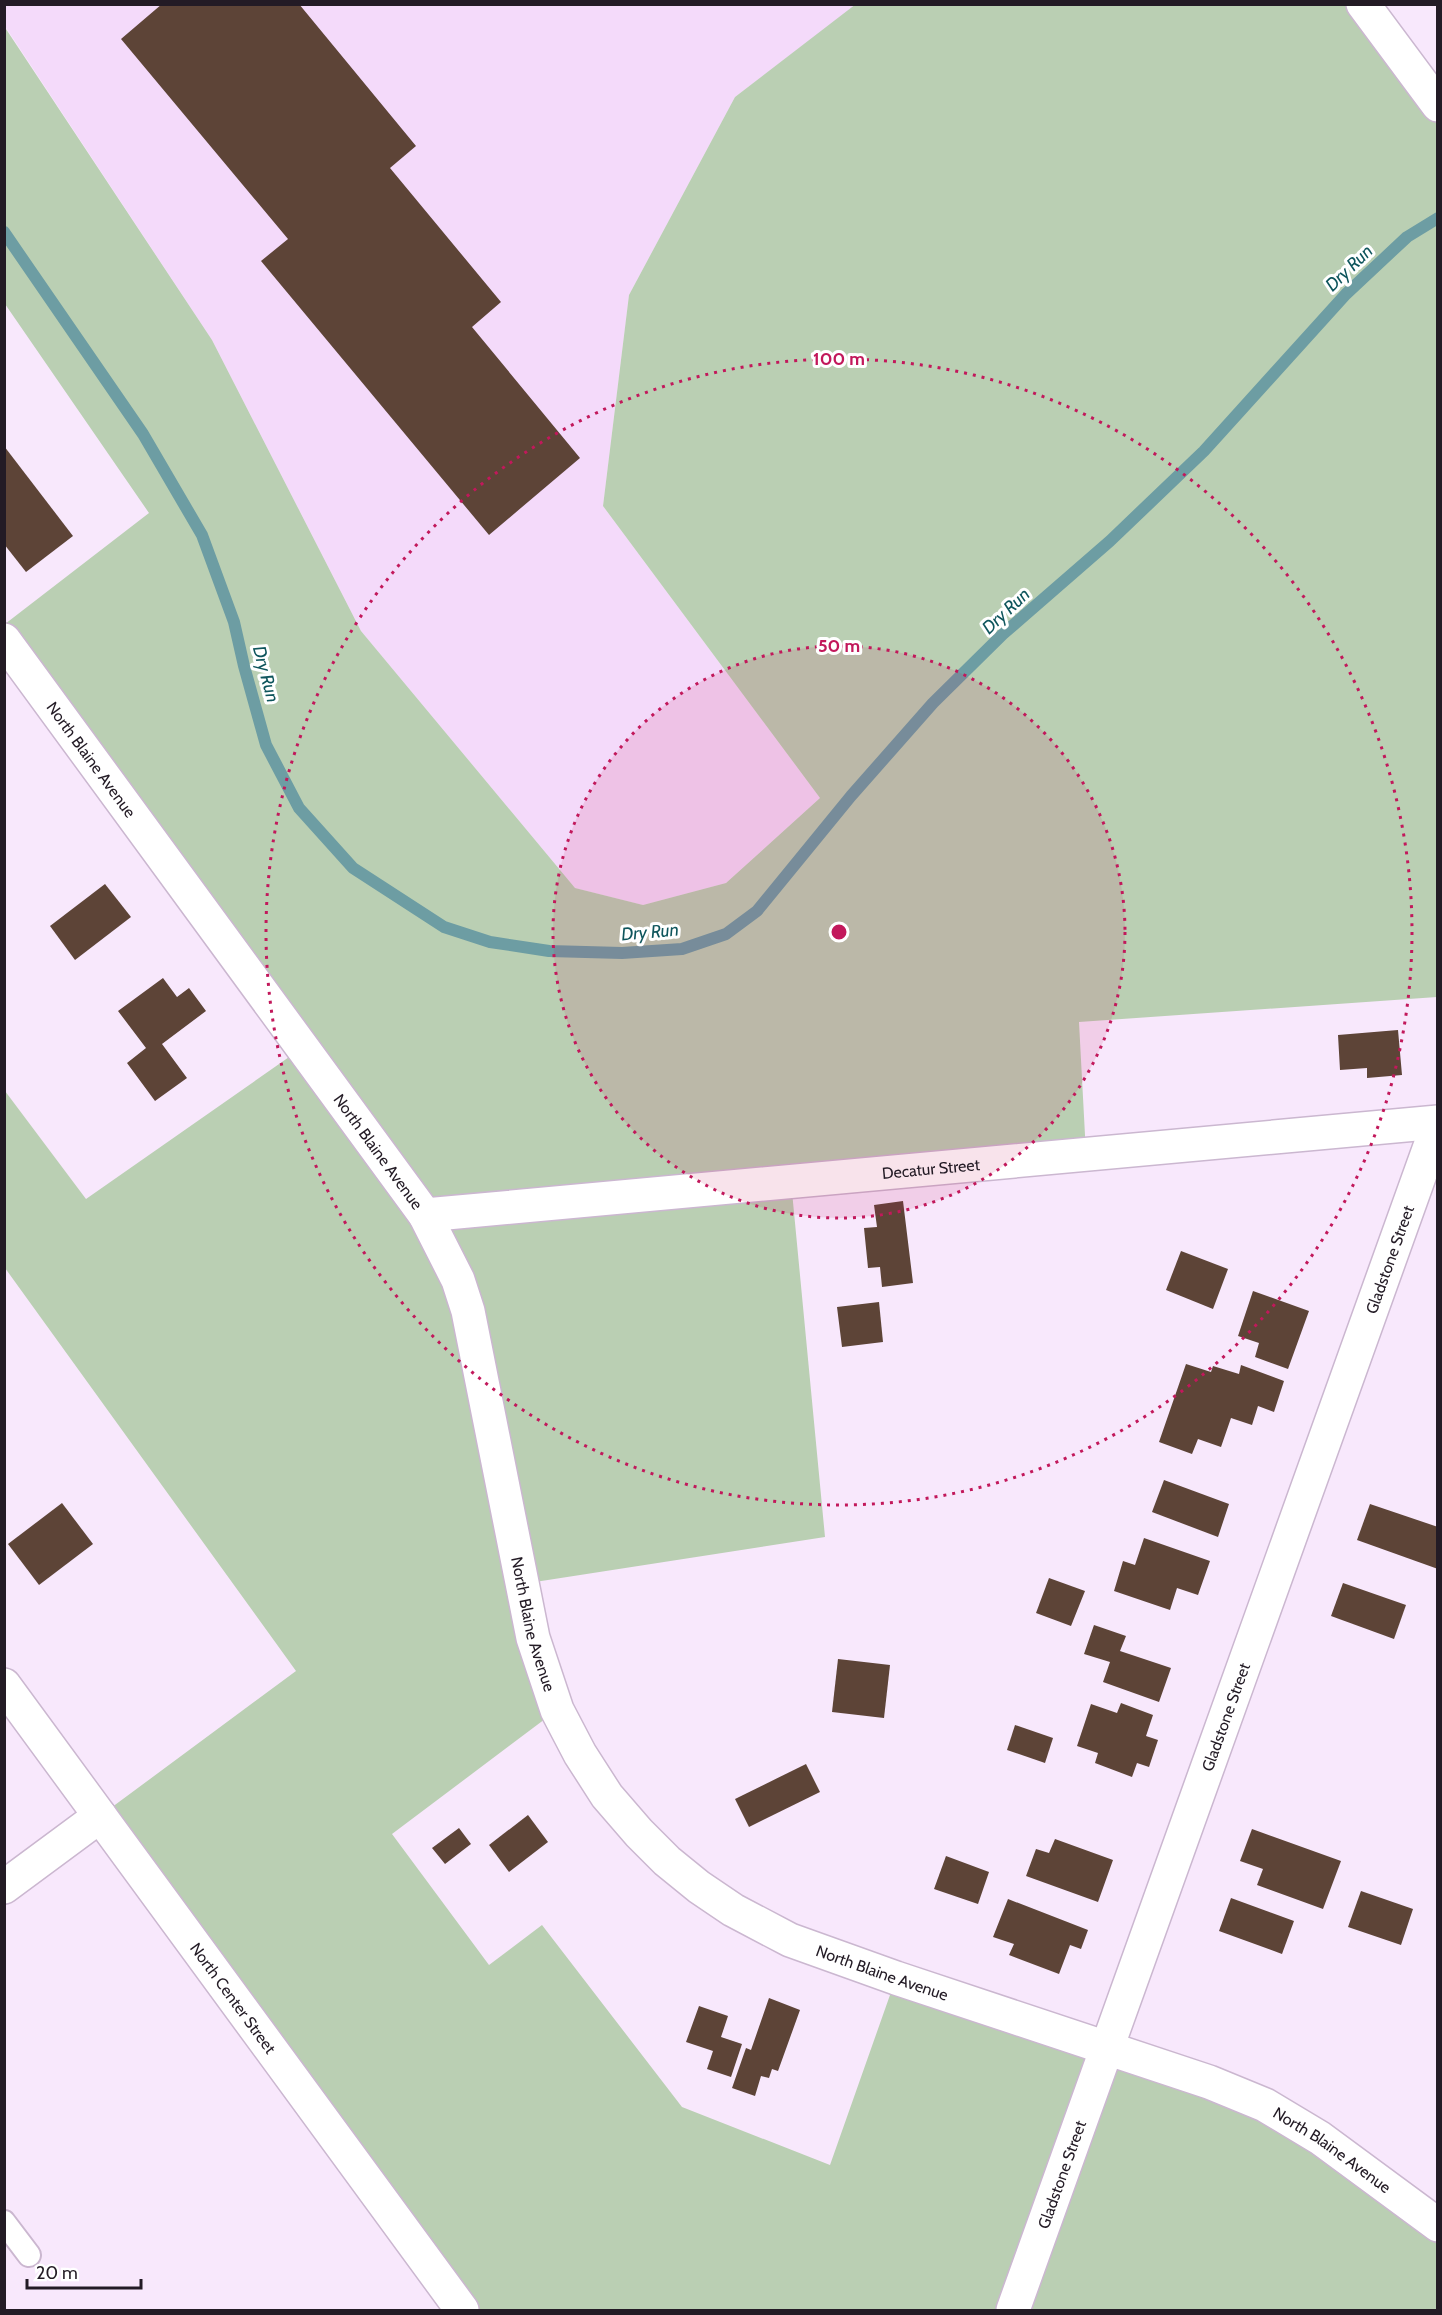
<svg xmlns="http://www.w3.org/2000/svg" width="1442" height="2315" font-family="Cabin,sans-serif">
  <rect width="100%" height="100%" fill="#f8e8fc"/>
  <path fill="#f4dafa" d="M4,5h852l-121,92 -106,198 -26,211 217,292 -94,85 -83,22 -68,-17 -214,-257 -149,-291 -207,-314z"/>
  <path fill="#bacfb3" d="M856,4l507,1 59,79 15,-9v922l-358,25 7,132 -295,27 34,356 -303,47 35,126 -165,124 97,131 53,-40 140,182 148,58 66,-187 313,104 228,143v85h-975l-362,-494 196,-145 -291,-403v-177l81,108 216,-151 -297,-424 144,-111 -144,-209 -1,-278 208,314 149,291 214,257 68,17 83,-22 94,-85 -217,-292 26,-211 106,-198z"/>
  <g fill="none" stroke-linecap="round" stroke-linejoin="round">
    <path stroke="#6d9da3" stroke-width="12" d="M4,232l139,202 59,101 32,87 10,44 22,79 33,63 54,60 91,59 46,15 59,9 73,2 60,-4 44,-15 31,-23 94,-115 82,-93 70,-69 107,-93 94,-90 142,-157 61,-57 31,-19"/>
  </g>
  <g fill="#5d4437">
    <path d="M162,4h137l117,142 -26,22 111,134 -29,25 108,131 -91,77 -228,-274 27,-22 -167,-200z"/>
    <path d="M4,446l69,90 -47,36 -22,-28z"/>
    <path d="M105,884l26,33 -56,43 -25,-34z"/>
    <path d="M163,978l14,19 12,-9 17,23 -44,33 25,34 -32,23 -28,-38 19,-15 -28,-37z"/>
    <path d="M1398,1030l4,45 -35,3v-10l-27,2 -2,-35z"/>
    <path d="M903,1201l10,82 -31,4 -2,-20 -12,1 -4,-40 13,-1 -3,-22z"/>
    <path d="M1181,1251l47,18 -15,40 -47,-19z"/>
    <path d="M1253,1291l56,20 -21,58 -33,-12 4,-14 -21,-7z"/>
    <path d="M879,1302l4,40 -41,5 -5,-40z"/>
    <path d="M1186,1364l25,8 2,-6 26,8 2,-9 43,16 -10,31 -16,-6 -6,19 -21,-7 -10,29 -23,-8 -6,15 -33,-12z"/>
    <path d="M1164,1480l65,24 -11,33 -66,-25z"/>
    <path d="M62,1503l31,41 -54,41 -31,-41z"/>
    <path d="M1370,1504l68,23v42l-81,-29z"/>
    <path d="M1144,1538l66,23 -12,34 -21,-7 -7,22 -56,-19 9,-30 12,4z"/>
    <path d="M1049,1578l36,13 -14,35 -35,-13z"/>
    <path d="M1343,1583l63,22 -12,34 -63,-23z"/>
    <path d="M1094,1625l32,11 -6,15 51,17 -12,34 -56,-20 7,-20 -26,-8z"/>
    <path d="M838,1659l52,6 -6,53 -52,-6z"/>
    <path d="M1121,1703l32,12 -7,21 12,4 -9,27 -12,-4 -5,14 -37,-14 3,-10 -21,-7 14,-42 26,9z"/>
    <path d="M1015,1725l38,13 -8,25 -38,-13z"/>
    <path d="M806,1764l14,28 -71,35 -14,-28z"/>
    <path d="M528,1815l20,27 -39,30 -20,-27z"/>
    <path d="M459,1828l12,16 -26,20 -13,-16z"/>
    <path d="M1252,1829l89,32 -18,48 -66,-24 6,-16 -23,-8z"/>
    <path d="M1055,1839l58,21 -15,42 -72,-26 10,-27 13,4z"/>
    <path d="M946,1856l43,16 -11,32 -44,-15z"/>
    <path d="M1361,1891l52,18 -12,36 -53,-18z"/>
    <path d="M1231,1898l63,23 -12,33 -63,-23z"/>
    <path d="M1008,1899l80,31 -7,19 -11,-4 -11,29 -50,-19 5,-11 -21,-7z"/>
    <path d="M769,1998l31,12 -22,61 -6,-2 -3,9 -8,-2 -6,20 -23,-8 14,-40 5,2z"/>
    <path d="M699,2006l29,10 -7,21 21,7 -11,33 -24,-8 6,-18 -27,-9z"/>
  </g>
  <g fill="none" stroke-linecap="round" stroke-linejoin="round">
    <g stroke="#cbb7d0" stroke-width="26">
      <path id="service" d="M4,2222l25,33"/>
    </g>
    <g stroke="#cbb7d0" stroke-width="36">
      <g id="minor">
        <path d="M1363,4l75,101"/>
        <path id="s1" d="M4,640l421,575 33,65 10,31 65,327 24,72 23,44 27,42 32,37 28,28 32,26 34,23 57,30 106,38 313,104 56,23 55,33 118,87"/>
        <path id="s2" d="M425,1215l1013,-93"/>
        <path id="s3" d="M4,1685l458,625"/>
        <path d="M4,1887l96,-71"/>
        <path id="s4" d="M1013,2310l425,-1186"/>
      </g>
    </g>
    <use href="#service" stroke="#fff" stroke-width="22"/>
    <use href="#minor" stroke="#fff" stroke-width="33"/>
  </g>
  <circle cx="839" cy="932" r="286" fill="#c2185b" fill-opacity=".12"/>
  <g fill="none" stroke="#c2185b" stroke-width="3" stroke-dasharray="3 6">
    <circle cx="839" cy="932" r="286"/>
    <circle cx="839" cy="932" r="573"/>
  </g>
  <g text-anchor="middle" stroke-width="6" stroke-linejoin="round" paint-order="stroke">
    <g font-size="16" fill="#231b25" stroke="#fff">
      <text dy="6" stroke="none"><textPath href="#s1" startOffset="148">North Blaine Avenue</textPath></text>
      <text dy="6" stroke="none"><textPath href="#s1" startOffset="634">North Blaine Avenue</textPath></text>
      <text dy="6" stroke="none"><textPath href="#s2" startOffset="508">Decatur Street</textPath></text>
      <text dy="6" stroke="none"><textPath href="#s4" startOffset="1116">Gladstone Street</textPath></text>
      <text dy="6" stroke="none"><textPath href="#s1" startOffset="1138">North Blaine Avenue</textPath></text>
      <text dy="6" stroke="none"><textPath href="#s4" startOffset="630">Gladstone Street</textPath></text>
      <text dy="6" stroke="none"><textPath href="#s1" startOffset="1660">North Blaine Avenue</textPath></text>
      <text dy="6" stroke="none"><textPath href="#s3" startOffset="388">North Center Street</textPath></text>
      <text dy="6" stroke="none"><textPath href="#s1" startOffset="2146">North Blaine Avenue</textPath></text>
      <text dy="6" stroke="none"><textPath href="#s4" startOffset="144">Gladstone Street</textPath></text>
    </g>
    <g font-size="18" font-style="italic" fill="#0e555c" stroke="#fff">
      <text transform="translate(1349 268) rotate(-44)" y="6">Dry Run</text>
      <text transform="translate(1006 611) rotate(-43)" y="6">Dry Run</text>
      <text transform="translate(266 674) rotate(75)" y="6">Dry Run</text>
      <text transform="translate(650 932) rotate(-5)" y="6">Dry Run</text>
    </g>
  </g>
  <circle cx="839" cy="932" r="9" fill="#c2185b" stroke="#fff" stroke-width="3"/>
  <g font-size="18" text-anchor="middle" font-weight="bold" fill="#c2185b" stroke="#fff" stroke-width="6" stroke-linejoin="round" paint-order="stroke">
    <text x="839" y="365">100 m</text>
    <text x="839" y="652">50 m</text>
  </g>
  <rect width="1442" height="2315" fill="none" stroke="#231b25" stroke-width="12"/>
  <path d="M27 2279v9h114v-9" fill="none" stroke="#231b25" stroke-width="3"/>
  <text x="36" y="2279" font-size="18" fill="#231b25" stroke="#ffffff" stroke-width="4.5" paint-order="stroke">20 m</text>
</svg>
